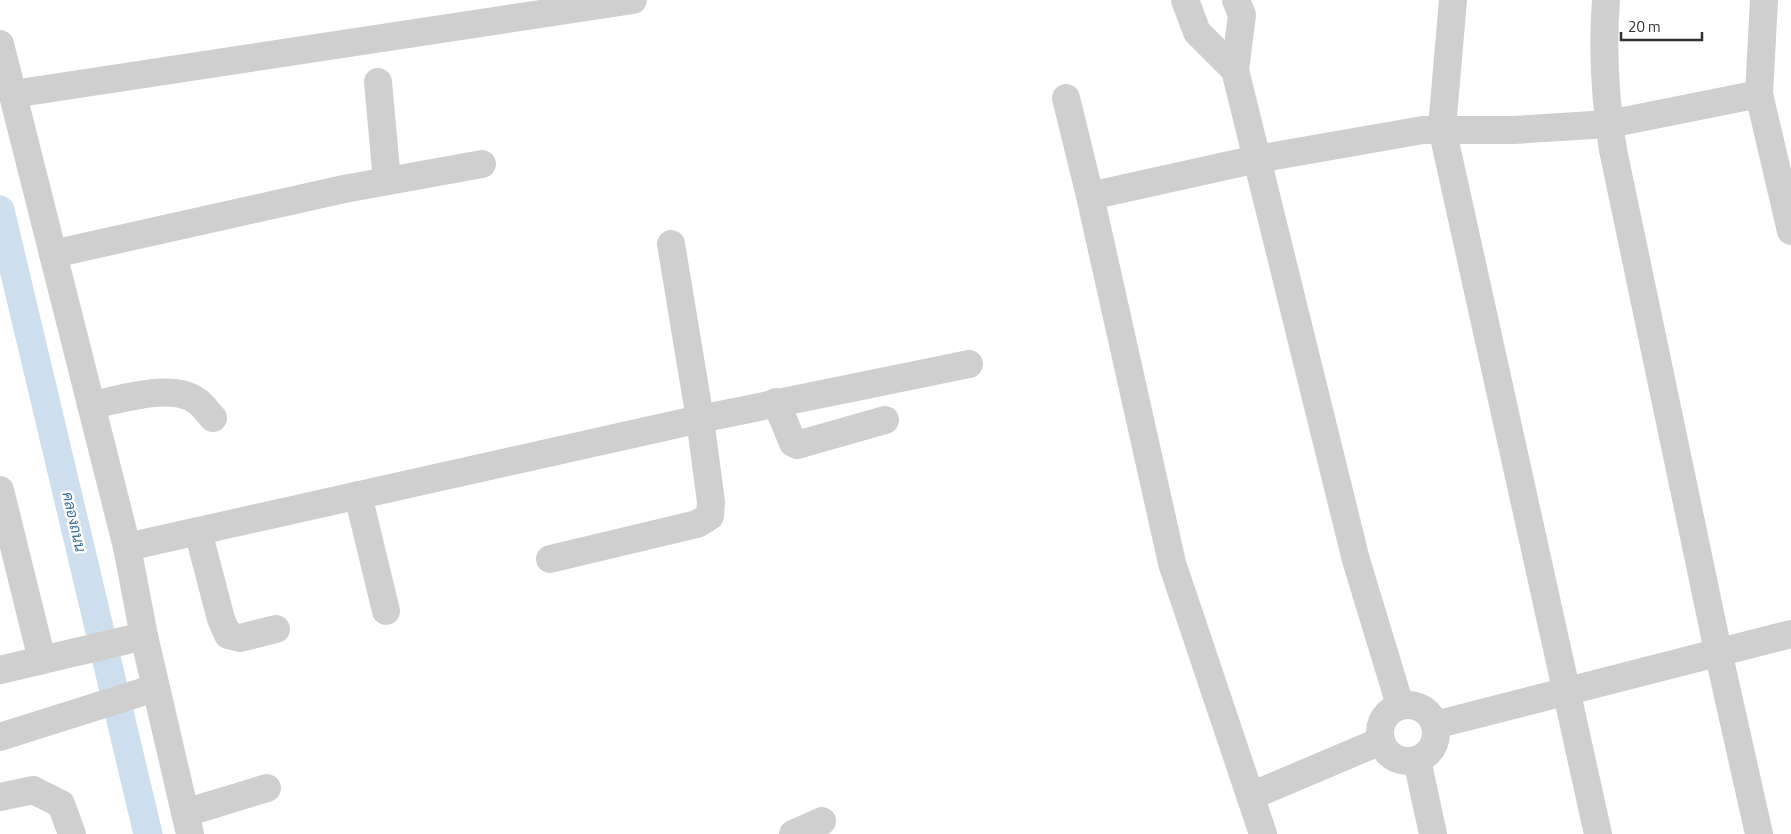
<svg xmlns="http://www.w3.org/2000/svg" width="1791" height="834" font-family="'Titillium Web',Sarabun,sans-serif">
  <rect width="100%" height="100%" fill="#fff"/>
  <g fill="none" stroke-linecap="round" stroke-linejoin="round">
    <path stroke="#cddfee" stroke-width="29" d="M0,210l148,624"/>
    <g stroke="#cfcfcf" stroke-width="28">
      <path d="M1185,0l12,32 38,38"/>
      <path d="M1236,0l6,15 -7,55 121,490 44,145"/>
      <path d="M1453,0l-11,128 156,706"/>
      <path d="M1606,0c-4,51 -1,99 7,150l105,501 41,183"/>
      <path d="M1764,0l-5,94 32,137"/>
      <path d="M0,44l127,503 17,89 46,198"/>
      <path d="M378,82l9,99"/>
      <path d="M13,94l620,-94"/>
      <path d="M1066,98l24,98 82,367 91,271"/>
      <path d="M1090,196l167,-37 166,-29h90l96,-6 150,-30"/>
      <path d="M53,254l291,-65 138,-25"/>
      <path d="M776,402l17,41 4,2 88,-25"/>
      <path d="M91,405c29,-5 81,-23 106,-4 6,4 11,12 16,17"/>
      <path d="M0,490l42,170"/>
      <path d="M358,495l28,116"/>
      <path d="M198,531l23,88 7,16 12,3 36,-9"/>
      <path d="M127,547l573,-128 269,-55"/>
      <path d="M550,559l147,-35 13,-8 1,-14 -11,-83 -29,-175"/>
      <path d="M0,670l144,-34"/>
      <circle cx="1408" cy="733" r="28"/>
      <path d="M1435,725l356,-91"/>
      <path d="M0,737l155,-49"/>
      <path d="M1417,760l16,74"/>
      <path d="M1251,796l130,-55"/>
      <path d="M0,797l33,-7 28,14 11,30"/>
      <path d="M185,813l82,-25"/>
      <path d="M793,834l29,-13"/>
    </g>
  </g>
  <g text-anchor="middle" stroke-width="5" stroke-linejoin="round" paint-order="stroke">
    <g font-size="15" font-style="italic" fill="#3d7096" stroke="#fff">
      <text transform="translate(74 522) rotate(77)" y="5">คลองถนน</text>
    </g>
  </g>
  <path d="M1621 32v8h81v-8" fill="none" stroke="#323232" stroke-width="2.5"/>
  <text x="1628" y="32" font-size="15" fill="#323232" stroke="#ffffff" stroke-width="4" paint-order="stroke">20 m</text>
</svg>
